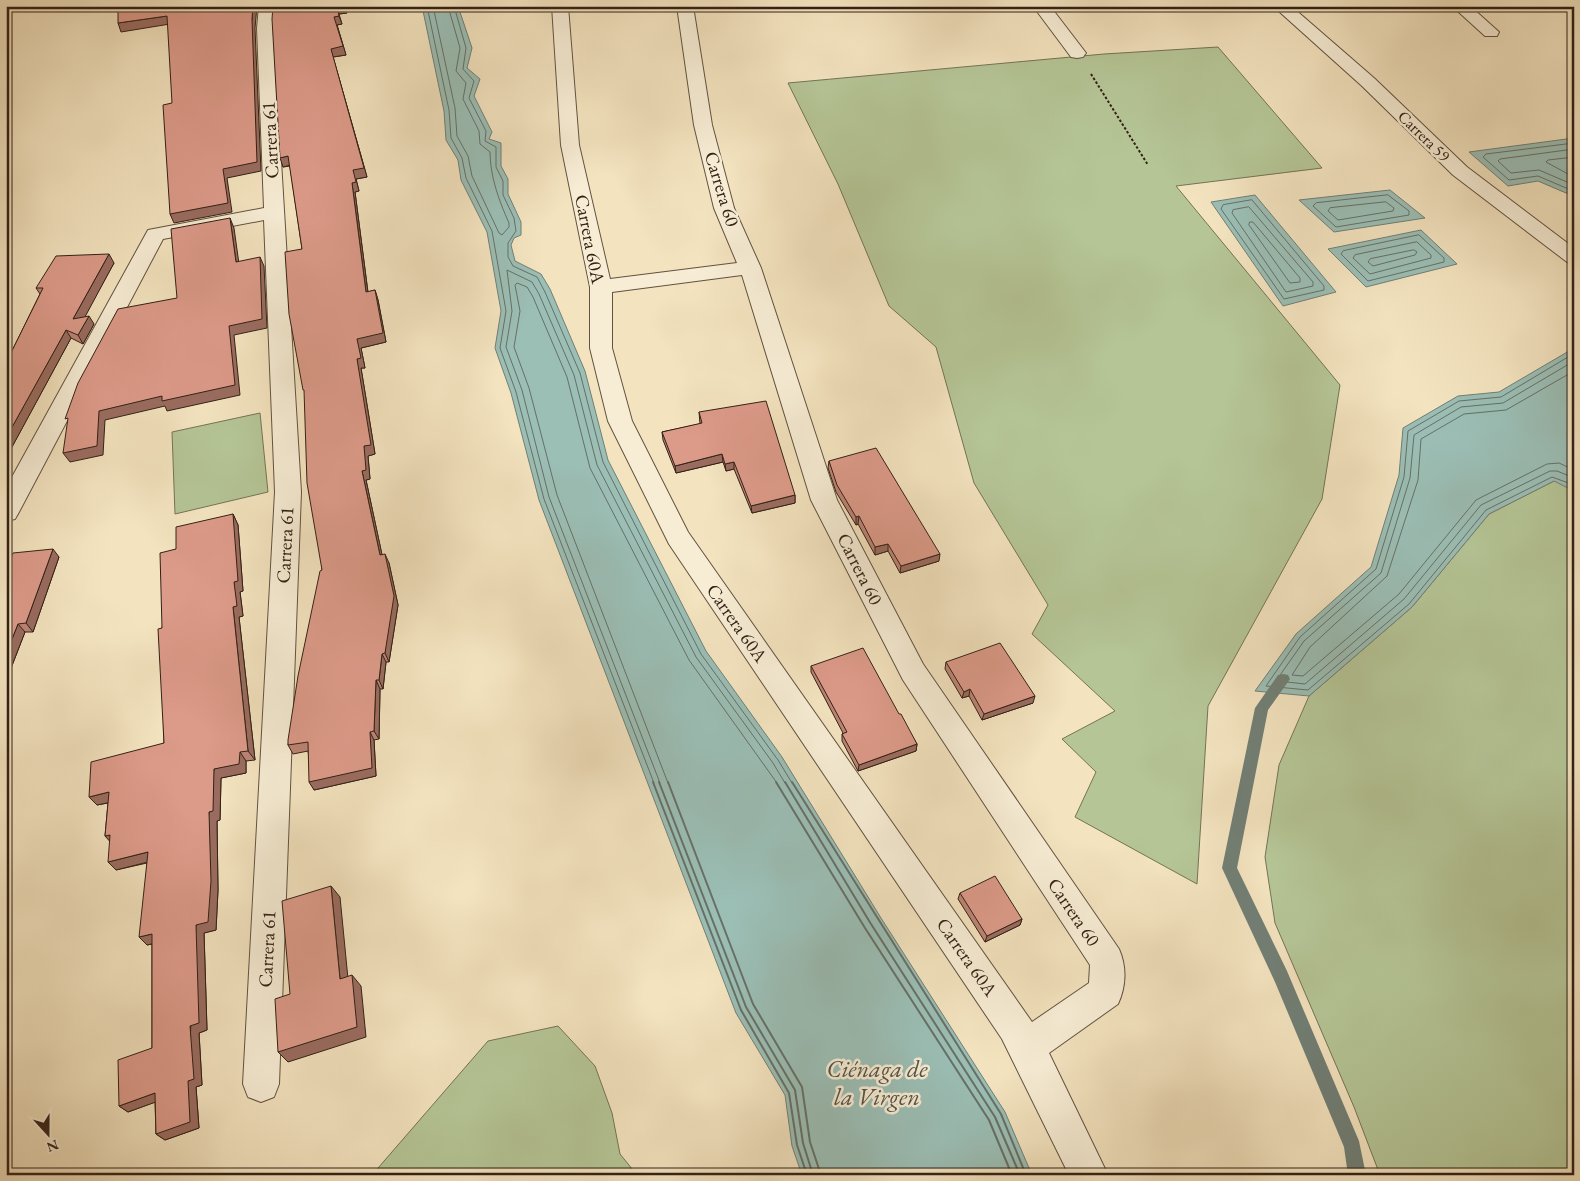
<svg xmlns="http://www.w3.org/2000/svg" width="1580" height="1181" viewBox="0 0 1580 1181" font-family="'EB Garamond',serif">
<rect width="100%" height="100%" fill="#f3e3bf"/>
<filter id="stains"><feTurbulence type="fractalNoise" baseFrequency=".004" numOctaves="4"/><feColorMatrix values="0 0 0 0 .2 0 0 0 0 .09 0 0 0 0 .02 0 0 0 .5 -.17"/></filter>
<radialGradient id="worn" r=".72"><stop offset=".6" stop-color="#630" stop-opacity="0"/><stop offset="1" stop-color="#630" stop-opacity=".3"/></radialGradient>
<path fill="#b5c596" stroke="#747356" d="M1218 47 1322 168 1176 186 1340 385 1322 499 1208 706 1197 884 1075 817 1096 772 1062 739 1115 711 1032 634 1048 605 974 483 936 347 889 306 838 184 788 83 1104 54Z
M260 413 268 492 175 514 172 432Z
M1574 453V1175H1380L1354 1107 1275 923 1265 857 1279 765 1309 696 1412 607 1489 514 1554 481Z
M558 1026 595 1066 612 1113 620 1154 637 1175H372L488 1041Z"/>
<path fill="#9bbeb5" stroke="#717f75" d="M422 6H458L472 48 467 68 480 79 474 96 492 132 489 139 501 143V166L508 179V194L521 222V235L514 238 511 245 515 261 541 274 550 289 585 371 608 460 706 651 782 757 881 918 1005 1112 1032 1175H802L792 1146 785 1095 736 1013 539 500 511 393 495 348 501 311 487 232 461 180 458 160 446 140 444 111Z
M1574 138V192L1566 193 1538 181 1508 186 1469 152Z
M1390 190 1425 218 1334 232 1299 200Z
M1255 195 1336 292 1283 306 1211 202Z
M1421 230 1457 264 1366 287 1328 249Z
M1569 351 1574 353V491L1554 481 1489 514 1412 607 1309 696 1255 691 1296 634 1371 567 1399 475 1403 428 1458 396 1499 392Z"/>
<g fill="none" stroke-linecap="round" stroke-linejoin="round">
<path stroke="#667066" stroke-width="1" d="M427 6 449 110 451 138 462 158 466 178 492 231 506 311 500 348 516 392 544 499 654 783
M433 6 455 108 457 136 468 156 472 176 499 233 502 235 509 227V223C499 201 490 176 490 152L480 144 479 131 463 99 466 83 456 71 460 48 448 6
M454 6 466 48 463 69 474 81 469 98 486 131 485 141 496 147V167L503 181V195L514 218 516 231 508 243V257L513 266 537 277 545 292 580 373 603 462 701 654 778 760 792 783
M1574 143 1486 154 1483 157 1509 180 1538 176 1566 188H1574
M1574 149 1500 159 1498 161 1511 173 1539 170 1567 182 1574 181
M1574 157 1548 160 1546 162 1568 174H1574
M1388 195 1409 211V215L1336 227 1313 206 1316 203Z
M1252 200 1324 286V290L1284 299 1221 209 1223 205Z
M1386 202 1394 208 1393 211 1338 220 1328 211 1330 208Z
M1249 207 1313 282V286L1286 292 1232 213 1233 210Z
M1250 222H1253L1300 278V282L1290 283 1249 225Z
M1419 235 1444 258V262L1368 281 1341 254 1343 251Z
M1417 242 1431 255V258L1370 274 1353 258 1355 255Z
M1414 250 1417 252 1415 255 1373 266 1368 262 1370 259Z
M1574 357H1568L1501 397 1459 401 1408 431 1404 477 1376 569 1300 637 1266 686 1308 690 1409 604 1486 510 1552 477 1574 485
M1574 363 1569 364 1503 403 1461 407 1414 435 1410 478 1381 573 1304 641 1278 678V681L1305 684 1404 599 1481 505 1550 471H1557L1574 478
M1574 371 1506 410 1464 414 1421 439 1418 480 1387 576 1310 647 1292 675 1303 676 1399 594 1476 500 1547 464 1559 463 1574 470
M660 783 549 497 522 390 506 347 512 311 507 270 532 282 539 294 574 375 597 465 696 657 773 763 785 783
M668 783 557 495 529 388 514 347 520 311 515 285 517 283 527 287 533 297 567 377 590 468 689 660 777 783"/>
<path stroke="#667066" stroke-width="2" d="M653 782 741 1010 789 1093 797 1145 807 1175
M659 782 746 1007 795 1090 803 1143 813 1175
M668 782 753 1004 802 1087 810 1142 821 1175
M776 782 865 928 989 1120 1012 1175
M785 782 871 924 995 1117 1020 1175
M792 782 1001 1114 1026 1175"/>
<path fill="#717f75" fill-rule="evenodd" d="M1283 674 1288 675 1290 679 1268 710 1237 868 1287 971 1359 1141 1366 1175H1348L1344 1147 1275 982 1222 868 1255 708 1278 675Z"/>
<defs>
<path id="street" d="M259 6H275L273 28 301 492 279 1084 274 1097 261 1102 248 1097 243 1084 275 492 264 220 163 239 19 512 15 519 6 521V488L148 230 264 208 257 28Z
M552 6H568L579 145 610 279 737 263 714 208 694 125 677 6H693L712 125 734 208 761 268 837 500 923 664 1119 949C1127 967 1126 987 1118 1004L1049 1053 1108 1175H1069L1002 1039 669 544 608 421 590 348V287L561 145ZM742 275 811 500 903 680 1090 965 1089 983 1032 1022 688 532 632 421 612 348V292Z
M1033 6H1050L1086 53 1083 57 1077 58 1071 57Z
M1273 6H1291L1374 78 1467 167 1574 248V264L1567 262 1453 175 1362 86Z
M1452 6H1470L1499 32 1497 36H1485Z"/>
</defs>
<use href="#street" stroke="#625240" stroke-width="2"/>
<path stroke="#322116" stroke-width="2" stroke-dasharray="2.5 2" stroke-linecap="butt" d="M1091 74 1148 165"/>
<use href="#street" fill="#f7edd5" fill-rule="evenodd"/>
</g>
<path fill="#bd8476" stroke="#322116" d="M273 6H345L347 13 339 14 342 24 337 25 346 55 333 57 367 177 356 179 359 191 355 192 368 292 375 290 378 300 386 342 361 348 365 368H361L375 454 368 456 370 479 366 480 382 555 389 563 398 605 389 662H386L383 689H380L379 739 374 740 376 776 314 790 308 751 293 754 288 745 322 570 302 249 290 166 283 167Z
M114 263 84 317 94 324 83 344 71 338 6 458V363L40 294 36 288Z
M699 412 795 495V503L752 513 734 469 726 471 723 462 676 473 663 440 662 432 700 424Z
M829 461 939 561 900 573 888 551 875 555 858 524 856 525 836 492 828 468Z
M233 514 238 525 243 591 240 592 243 616 239 617 255 760 246 761V773L221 778 220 820 217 821 218 890 216 930 204 933 207 1030 199 1033 202 1085 196 1087 199 1128 165 1140 156 1134 155 1102 128 1112 119 1106 152 1048V944L147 945V863L116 870 110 841 105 836 108 803 97 805 89 797 164 743 162 628 176 549Z
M59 557 33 632H25L6 681V571Z
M946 662 1033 703 982 720 969 696 962 698 945 669Z
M811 666 899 714 917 744 916 751 858 771 842 741V734L843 733 811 672Z
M960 893 1022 919 1020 925 985 942 958 899Z"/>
<path fill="#9a6c60" stroke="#322116" d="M253 6H257L255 28 261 171 227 178 232 212 174 223 170 214 223 169 252 19Z
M337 6H345L347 13 339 14Z
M167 16 170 24 121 32 118 23Z
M339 16 342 24 337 25 346 55 333 57 367 177 356 179 359 191 355 192 369 301 366 292 352 183 353 170 331 49 334 17Z
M288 156 291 165 283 167 280 158Z
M230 218 234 228 240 271 236 262Z
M109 254 114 263 79 328 73 319Z
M260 257 264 266 267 328 234 335 240 395 167 411 165 406 105 420 103 455 70 462 63 453 99 411 229 326Z
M375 290 378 300 386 342 361 348 365 368H361L375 454 368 456 370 479 366 480 384 564 380 555 362 471 364 446 357 359V339Z
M89 316 94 324 83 344 78 335Z
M66 330 71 338 6 458V438Z
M722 454 723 462 676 473 675 466Z
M734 462V469L726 471 725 464Z
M795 495V503L752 513 751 506Z
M233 514 238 525 243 591 240 592 243 616 239 617 255 760 248 751 233 607 234 582Z
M859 516 858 524 856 525V517Z
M888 544V551L875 555V547Z
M53 549 59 557 33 632 26 623Z
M385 554 389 563 398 605 389 662 385 653Z
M940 554 939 561 900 573 901 566Z
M18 624 25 632 6 681V654Z
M382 654 386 662 383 689 379 680Z
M376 680 380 689 379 739 374 731Z
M970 689 969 696 962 698 964 692Z
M1035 696 1033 703 982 720 984 714Z
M370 732 374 740 376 776 314 790 309 782Z
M917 744 916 751 858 771 859 765Z
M240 752 246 761V773L221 778 220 820 217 821 218 890 216 930 204 933 207 1030 199 1033 202 1085 196 1087 199 1128 165 1140 156 1134 188 1081 196 925 214 769Z
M109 792 117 801 97 805 89 797Z
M110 835 113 845 105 836Z
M148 852 156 860 116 870 108 862Z
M331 886 340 897 349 989 340 979Z
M1022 919 1020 925 985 942 987 936Z
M152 934 160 942 147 945 139 937Z
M352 975 361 986 366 1037 288 1062 278 1052Z
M155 1093 164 1099 128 1112 119 1106Z"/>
<path fill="#dc9a89" stroke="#322116" d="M118 6H253L252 19 257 162 223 169 228 203 170 214 163 105 172 103 167 16 118 23Z
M273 6H337L339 16 334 17 343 46 331 49 364 168 353 170 356 182 352 183 366 292 375 290 383 333 357 339 361 358 357 359 371 445 364 446 366 470 362 471 380 555 385 554 394 596 385 653 382 654 379 680H376L374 731 370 732 372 768 309 782 308 742 288 745V740L298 676 320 571 322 570 307 483 304 390H303L289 314 285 252 302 249 288 156 280 158 272 19Z
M230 218 236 262 260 257 262 319 229 326 235 385 162 401V396L99 411 97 446 63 453 68 418 65 419 78 383 118 309 177 298 171 229Z
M109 254 73 319 89 316 78 335 66 330 6 438V363L43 288H36L56 256Z
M766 401 795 495 751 506 734 462 725 464 722 454 675 466 662 432 702 423 699 412Z
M876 448 940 554 901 566 888 544 875 547 859 516 856 517 837 485 829 461Z
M233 514 238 581 234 582 237 606 233 607 248 751 240 752 239 764 214 769 213 811 209 812 211 881 208 922 196 925 199 1023 190 1026 194 1079 188 1081 190 1122 156 1134 155 1093 119 1106 118 1060 152 1048V934L139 937 148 852 108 862 110 835 105 836 109 792 89 797 91 762 164 743 158 629 162 628 160 553 176 549V527Z
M53 549 26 623 18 624 6 654V571L13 553Z
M1000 643 1035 696 984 714 970 689 964 692 946 662Z
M863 648 899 714H901L917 744 859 765 842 734 847 732 811 666Z
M995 876 1022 919 987 936 960 893Z
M331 886 340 979 352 975 357 1027 278 1052 275 999 290 994 282 901Z"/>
<g text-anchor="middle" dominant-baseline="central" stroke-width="5" stroke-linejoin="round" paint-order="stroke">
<g font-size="16" fill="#322116" stroke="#f7edd5">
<text transform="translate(1424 136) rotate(44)">Carrera 59</text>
</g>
<g font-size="19" fill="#322116" stroke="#f7edd5">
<text transform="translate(270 140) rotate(-93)">Carrera 61</text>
<text transform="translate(722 189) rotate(73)">Carrera 60</text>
<text transform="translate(590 239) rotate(79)">Carrera 60A</text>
<text transform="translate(285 545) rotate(-87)">Carrera 61</text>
<text transform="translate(860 569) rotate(63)">Carrera 60</text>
<text transform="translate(737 623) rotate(55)">Carrera 60A</text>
<text transform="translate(1074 912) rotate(56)">Carrera 60</text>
<text transform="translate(267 949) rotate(-87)">Carrera 61</text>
<text transform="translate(967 957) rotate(55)">Carrera 60A</text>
</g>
<g font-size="24" font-style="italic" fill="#525046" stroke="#f7edd5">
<text x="877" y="1068">Ciénaga de<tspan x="877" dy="28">la Virgen</tspan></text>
</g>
</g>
<rect width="1580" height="1181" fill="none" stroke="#f3e3bf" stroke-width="25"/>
<rect x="8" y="8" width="1565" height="1166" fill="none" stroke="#322116" stroke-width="2.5"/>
<rect x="12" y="12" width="1555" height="1156" fill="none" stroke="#322116"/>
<g transform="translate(48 1134) rotate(159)" stroke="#f7edd5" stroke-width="4" paint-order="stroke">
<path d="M0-4L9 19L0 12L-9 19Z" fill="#322116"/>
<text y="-8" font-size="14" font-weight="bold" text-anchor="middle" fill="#322116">N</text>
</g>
<rect width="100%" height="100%" filter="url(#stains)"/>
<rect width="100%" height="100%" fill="url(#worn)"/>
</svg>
